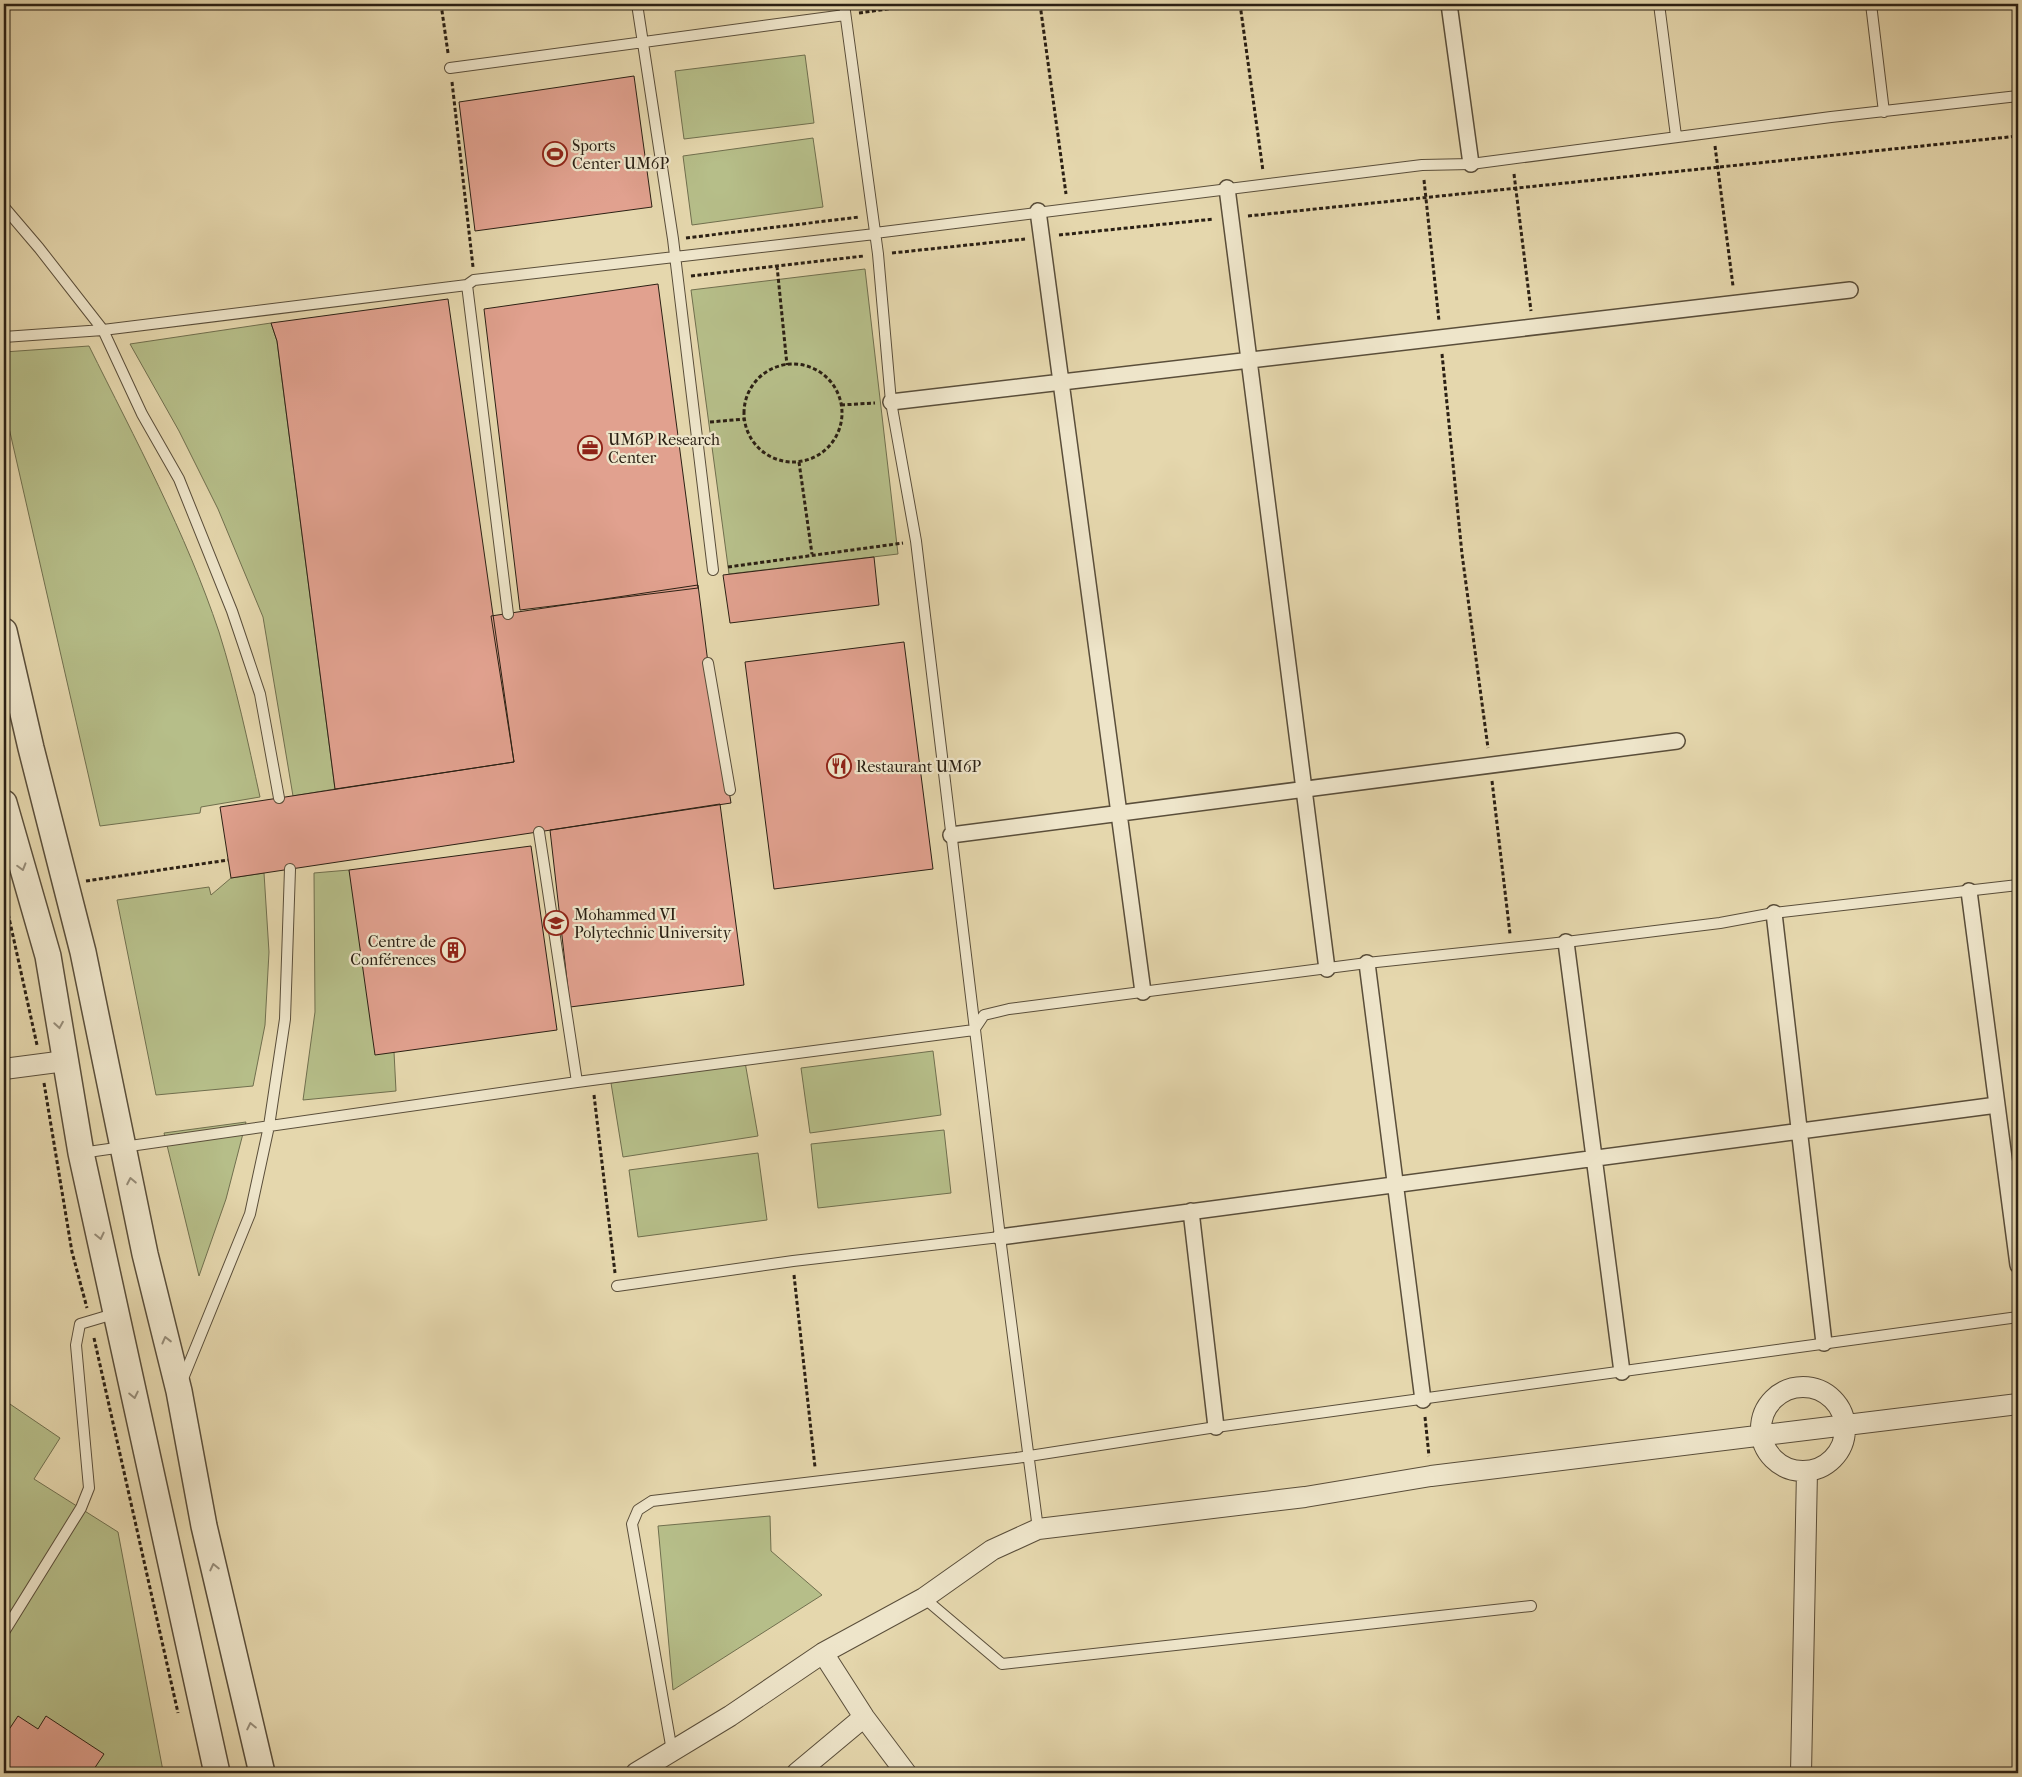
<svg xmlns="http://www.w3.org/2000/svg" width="2022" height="1777" viewBox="0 0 2022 1777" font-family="'IM FELL French Canon',serif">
<rect width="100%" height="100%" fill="#e5d7ad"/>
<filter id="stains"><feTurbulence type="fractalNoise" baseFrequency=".004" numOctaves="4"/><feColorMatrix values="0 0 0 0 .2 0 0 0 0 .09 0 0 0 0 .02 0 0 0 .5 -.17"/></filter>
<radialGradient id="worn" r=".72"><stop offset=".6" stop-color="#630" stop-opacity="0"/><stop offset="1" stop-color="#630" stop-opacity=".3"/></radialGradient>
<path fill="#b6be89" stroke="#706f4e" d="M805 55 814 123 684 139 675 71Z
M813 138 823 207 692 225 683 156Z
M865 269 898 554 729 574 691 290Z
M271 323 277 341 335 789 293 796 263 617 218 509 179 431 130 344Z
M89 346C135 439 186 533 219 632 236 686 248 742 260 797L201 807 200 813 100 826 4 406V352Z
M349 870 394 1052 396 1091 303 1100 315 1012 314 873Z
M264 873 269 952 265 1025 253 1086 156 1095 117 900 209 887 211 895 231 878Z
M933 1051 941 1115 810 1133 801 1068Z
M745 1062 758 1136 623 1157 611 1083Z
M246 1122 226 1199 199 1276 164 1133Z
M944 1130 951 1193 818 1208 811 1144Z
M758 1153 767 1220 638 1237 629 1170Z
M4 1400 60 1438 34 1479 118 1532 163 1771 138 1773H4Z
M770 1516 771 1551 822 1595 673 1690 658 1526Z"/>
<path fill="#e1a18f" stroke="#2b2014" d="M634 76 652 207 475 231 459 102Z
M658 284 698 588 520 610 484 309Z
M448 299 514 762 335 789 277 341 271 323Z
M874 557 879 605 730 623 723 575Z
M698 585 708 663 731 803 231 878 220 807 514 762 491 616Z
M904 642 933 869 774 889 745 662Z
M720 804 744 985 570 1007 550 830Z
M531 846 557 1030 375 1055 349 870Z
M18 1716 38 1729 46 1716 104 1754 94 1769 101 1773H4V1737Z"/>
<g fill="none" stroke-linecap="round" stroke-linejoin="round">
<defs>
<path id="service" d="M637 4 673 239 713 570
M844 4 878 254 891 402 916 541 1000 1237 1038 1529
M1659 4 1676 136
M1871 4 1884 112
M450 68 845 15
M4 207 39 248 103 330 142 414 179 479 232 611 260 694 279 798
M875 233 1422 165 1471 164 1831 117 2018 96
M467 285 508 614
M4 337 103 330 467 285 474 280 875 234
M708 663 730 790
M539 832 577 1082
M81 1153 577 1082 974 1030 984 1015 1009 1009 1367 963 1566 942 1720 923 1774 913 2018 885
M617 1286 793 1261 1000 1237
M182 1381 250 1214 269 1126 285 1019 290 869
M924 1598 1002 1664 1531 1606
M4 1632 81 1508 89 1488 76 1345 80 1324 117 1313
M672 1751 632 1524 638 1510 652 1501 1016 1458 1216 1427 2018 1317"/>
<path id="pedestrian" d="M1449 4 1471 164
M1227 188 1327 969
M1038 211 1143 992
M891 402 1850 290
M951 835 1677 741
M1969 891 2018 1265
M1774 913 1824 1343
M1566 942 1622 1372
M1367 963 1423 1400
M1191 1211 1216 1427
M1000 1237 1997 1105"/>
<path id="minor" d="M4 1069 65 1061
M1761 1429a42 42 0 1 1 84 0a42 42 0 1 1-84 0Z
M823 1653 864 1717 906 1773
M636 1773 730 1716 823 1653 924 1598 992 1550 1038 1529 1305 1497 1431 1476 2018 1404
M797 1773 864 1717
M1801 1773 1807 1471"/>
<path id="tertiary" d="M4 631 31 748 83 952 145 1254 179 1391 204 1526 262 1773
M4 803 48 956 81 1153 217 1773"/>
</defs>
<use href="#service" stroke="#5a4e3a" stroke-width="12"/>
<use href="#pedestrian" stroke="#5a4e3a" stroke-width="18"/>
<use href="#minor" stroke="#5a4e3a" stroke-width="22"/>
<use href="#tertiary" stroke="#5a4e3a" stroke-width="28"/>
<path stroke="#2b2014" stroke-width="3" stroke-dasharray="4 2.5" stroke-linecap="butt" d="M441 4 448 53
M1040 4 1066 194
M1240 4 1263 171
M859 13 923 4
M452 82 473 267
M1715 146 1733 286
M1514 174 1531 311
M1424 180 1439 321
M1248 216 2018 136
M1059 235 1214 219
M686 238 859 217
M892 253 1025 239
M777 266 787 365
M691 276 864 256
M1442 354 1462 554 1488 748
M744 413a49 49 0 1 1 98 0a49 49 0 1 1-98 0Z
M841 405 875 403
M710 422 745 419
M799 462 812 554
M728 567 903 543
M1492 781 1510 934
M86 881 228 860
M4 895 37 1045
M44 1083 72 1252 87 1308
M594 1095 615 1273
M794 1275 815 1467
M94 1338 178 1713
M1425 1417 1429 1456"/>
<use href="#service" stroke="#eee5ca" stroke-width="10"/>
<use href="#pedestrian" stroke="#eee5ca" stroke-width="15"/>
<use href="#minor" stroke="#eee5ca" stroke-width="20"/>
<use href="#tertiary" stroke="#eee5ca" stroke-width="25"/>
</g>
<defs><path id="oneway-chevron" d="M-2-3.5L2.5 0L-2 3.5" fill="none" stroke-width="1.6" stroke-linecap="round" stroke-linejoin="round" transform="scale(1.25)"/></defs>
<g stroke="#968c78">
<use href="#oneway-chevron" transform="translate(22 867) rotate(74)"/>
<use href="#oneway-chevron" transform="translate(59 1025) rotate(81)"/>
<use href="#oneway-chevron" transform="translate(131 1181) rotate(-101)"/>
<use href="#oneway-chevron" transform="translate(100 1236) rotate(77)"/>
<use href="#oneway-chevron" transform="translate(166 1340) rotate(-104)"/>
<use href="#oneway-chevron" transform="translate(134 1395) rotate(78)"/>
<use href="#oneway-chevron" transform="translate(214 1567) rotate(-103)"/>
<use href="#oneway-chevron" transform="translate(251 1726) rotate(-102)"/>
</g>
<defs>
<symbol id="stadium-ring" viewBox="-11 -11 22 22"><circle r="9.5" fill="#eee5ca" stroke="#8f2418" stroke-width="1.5"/><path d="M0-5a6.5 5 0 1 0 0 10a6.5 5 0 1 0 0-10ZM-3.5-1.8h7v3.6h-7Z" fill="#8f2418"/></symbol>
<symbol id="office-ring" viewBox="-11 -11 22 22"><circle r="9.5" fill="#eee5ca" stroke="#8f2418" stroke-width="1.5"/><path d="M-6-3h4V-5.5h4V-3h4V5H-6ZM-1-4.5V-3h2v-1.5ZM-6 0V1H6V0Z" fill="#8f2418"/></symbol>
<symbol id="restaurant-ring" viewBox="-11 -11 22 22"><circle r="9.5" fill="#eee5ca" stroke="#8f2418" stroke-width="1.5"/><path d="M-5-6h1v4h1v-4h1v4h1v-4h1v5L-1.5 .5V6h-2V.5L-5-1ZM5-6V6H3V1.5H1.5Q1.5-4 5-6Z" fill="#8f2418"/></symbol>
<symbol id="university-ring" viewBox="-11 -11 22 22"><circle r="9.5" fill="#eee5ca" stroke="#8f2418" stroke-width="1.5"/><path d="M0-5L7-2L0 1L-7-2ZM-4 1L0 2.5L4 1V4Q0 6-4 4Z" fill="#8f2418"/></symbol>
<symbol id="building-ring" viewBox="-11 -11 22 22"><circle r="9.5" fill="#eee5ca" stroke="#8f2418" stroke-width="1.5"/><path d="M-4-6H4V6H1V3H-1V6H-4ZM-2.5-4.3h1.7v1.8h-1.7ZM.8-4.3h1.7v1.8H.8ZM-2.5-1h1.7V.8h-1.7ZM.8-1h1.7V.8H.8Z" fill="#8f2418"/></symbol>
</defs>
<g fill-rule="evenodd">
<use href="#stadium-ring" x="541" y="140" width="28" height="28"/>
<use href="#office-ring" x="576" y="434" width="28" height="28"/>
<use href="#restaurant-ring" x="825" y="752" width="28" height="28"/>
<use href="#university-ring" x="542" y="909" width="28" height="28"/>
<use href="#building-ring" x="439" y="936" width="28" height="28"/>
</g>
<g text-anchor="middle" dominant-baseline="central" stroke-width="4.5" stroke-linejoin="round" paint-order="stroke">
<g font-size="16" fill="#2b2014" stroke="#eee5ca" text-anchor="start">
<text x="572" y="145">Sports<tspan x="572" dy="18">Center UM6P</tspan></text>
<text x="608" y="439">UM6P Research<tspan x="608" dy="18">Center</tspan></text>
<text x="856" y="766">Restaurant UM6P</text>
<text x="574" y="914">Mohammed VI<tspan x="574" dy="18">Polytechnic University</tspan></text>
<text x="436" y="941" text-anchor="end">Centre de<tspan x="436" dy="18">Conférences</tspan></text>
</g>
</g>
<rect width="2022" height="1777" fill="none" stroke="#e5d7ad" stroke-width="20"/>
<rect x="5" y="5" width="2012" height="1767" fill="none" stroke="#2b2014" stroke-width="2.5"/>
<rect x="10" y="10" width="2002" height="1757" fill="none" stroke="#2b2014"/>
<rect width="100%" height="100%" filter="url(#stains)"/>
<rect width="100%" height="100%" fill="url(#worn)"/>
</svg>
